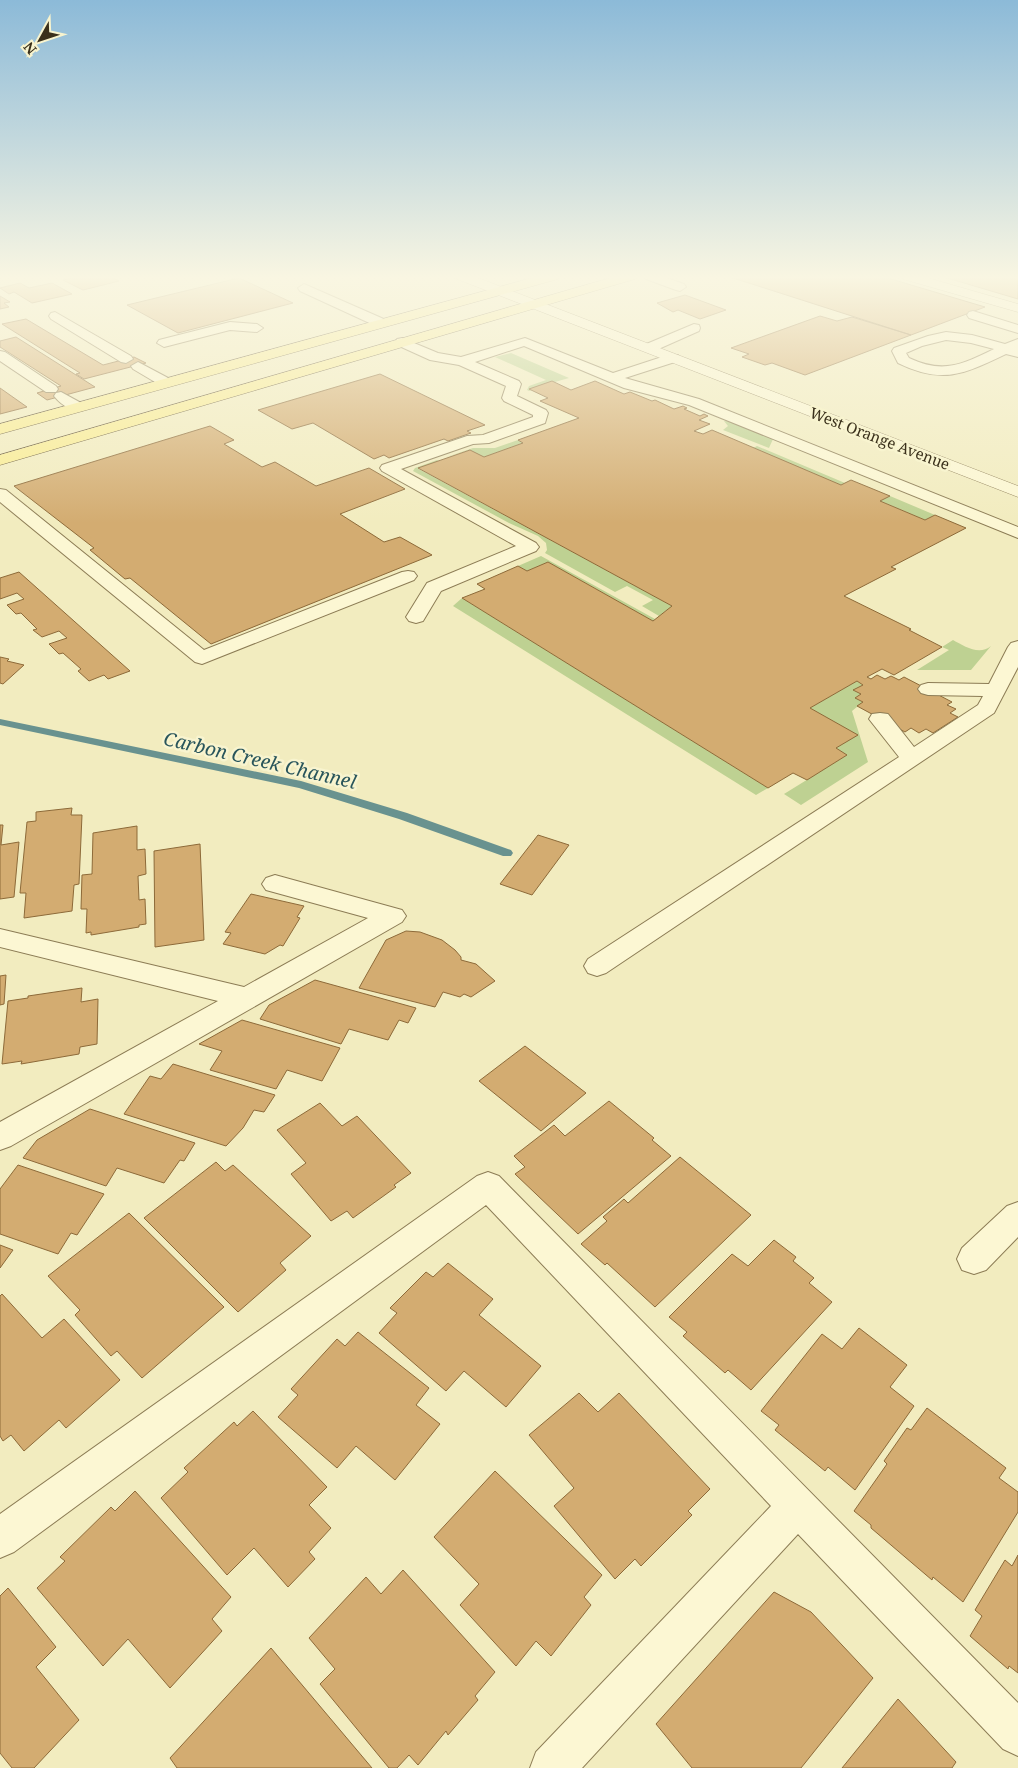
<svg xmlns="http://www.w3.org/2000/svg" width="1018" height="1768" viewBox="0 0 1018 1768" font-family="'Noto Serif',serif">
<rect width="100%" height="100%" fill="#f2ecbf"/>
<path fill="#bed192" d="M511 353 569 378 530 389 532 390 529 391 527 390 529 386 546 380 495 357Z
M724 421 736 422 773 439 769 448 723 430 728 426Z
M518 440 523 443 484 457 470 450 444 458 473 448H495Z
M757 446 845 483 841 485 753 448Z
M437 460 439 461 419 469 672 606 659 616 642 606 653 600 627 586 615 592 545 553 547 550 546 543 538 536 509 523 413 471 415 468Z
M890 496 935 515 925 520 880 501Z
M541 556 655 619 653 621 548 562 527 571 518 566Z
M462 598 768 788 756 795 453 606Z
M953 640C964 646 979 656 991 646L971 670H917L949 650 942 647Z
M857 681 863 685 854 690 861 694 855 698 863 702 852 711 868 762 801 805 784 794 847 755 836 748 857 735 810 708Z"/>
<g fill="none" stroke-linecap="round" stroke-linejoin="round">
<path fill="#69928f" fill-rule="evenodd" d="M0 719 301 781 407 813 511 850 513 853 511 856H503L399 819 299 788 0 725Z"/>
</g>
<path fill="#d3ac71" stroke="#8d6a39" d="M81 276H108L119 281 83 290 63 280Z
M727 276H881L985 307 911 335Z
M948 276H1018V299L944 277Z
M239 278 293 303 178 333 127 305Z
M20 283 29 288 52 283 72 294 32 303 14 292 9 294 0 288Z
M685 295 726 310 700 319 678 310 673 312 657 303Z
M0 296 10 302 4 303 9 307 0 309Z
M820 316 837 321 852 317 911 335 805 375 772 363 765 365 742 357 749 354 731 348Z
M26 319 103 365 134 357 146 363 84 379 76 374 80 373 2 324Z
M16 337 95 387 47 400 37 393 61 386 0 347V341Z
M380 374 485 425 467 431 471 433 448 441 444 439 389 458 384 455 374 459 313 423 292 429 258 410Z
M552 381 571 390 595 381 624 394 630 392 652 401 655 400 674 409 683 406 687 408 684 409 700 416 704 414 708 416 699 420 710 424 694 431 703 434 712 430 841 485 851 480 890 496 880 501 925 520 935 515 966 528 891 567 896 569 844 596 911 629 909 630 942 647 894 675 882 669 867 677 871 679 877 675 885 679 891 676 899 680 904 677 952 702 947 705 956 709 950 713 958 717 933 733 926 729 919 733 911 728 905 732 857 706 863 702 855 698 861 694 853 690 863 685 857 681 810 708 858 735 836 748 847 755 807 780 793 773 768 788 462 598 485 589 477 584 518 566 527 571 548 562 653 621 672 606 418 468 470 450 484 457 523 443 518 440 579 418 540 401 548 398 529 389Z
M0 388 27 407 0 414Z
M210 426 234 440 224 444 262 467 275 462 316 486 369 468 405 489 340 514 384 542 400 537 432 555 211 644 130 578 125 579 90 550 94 548 14 486Z
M19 572 130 671 108 679 104 675 89 681 78 671 81 669 63 653 59 654 49 644 67 638 59 631 42 637 33 630 37 629 21 613 16 614 7 605 24 599 17 593 0 599V578Z
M0 657 9 659 7 661 24 665 3 684 0 683Z
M72 808 71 815H82L79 884 74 885 72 911 24 918 26 893H20L27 822 36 821V812Z
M0 825H3L1 845 19 842 14 897 0 899Z
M137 826V850L145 849 146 874 138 876 139 900 145 899 146 924 139 925V927L91 935V932L86 933 87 909H81L82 875 92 874 93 833Z
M538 835 569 845 532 895 500 884Z
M200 844 204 940 155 947 154 851Z
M251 894 304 906 297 917 300 918 283 946 280 945 265 954 223 944 231 933 225 932Z
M406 931 420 932 442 940 455 950 461 957V960L476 964 495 981 471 997 464 994 460 997 443 992 435 1007 359 988 386 940Z
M6 975 4 1004 0 1005V976Z
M315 980 416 1008 408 1023 399 1020 388 1040 349 1029 341 1044 260 1019 269 1005Z
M82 988 81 1002 98 999 97 1044 80 1047 79 1054 21 1064 22 1061 2 1064 8 1001 28 998V996Z
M242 1020 340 1048 322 1081 287 1070 276 1089 210 1070 222 1051 199 1044Z
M525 1046 586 1093 541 1131 479 1081Z
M173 1064 275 1095 264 1112 254 1110 243 1128 226 1146 124 1114 150 1076 161 1079Z
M609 1101 654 1138 652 1140 671 1156 578 1234 515 1174 525 1167 514 1156 554 1125 565 1136Z
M320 1103 342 1126 357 1116 411 1173 394 1185 396 1187 353 1218 347 1211 331 1221 291 1174 306 1163 277 1130Z
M90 1109 195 1143 184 1161 180 1160 164 1183 117 1168 106 1186 23 1158 37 1140Z
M680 1157 751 1215 655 1307 607 1263 605 1265 581 1244 607 1221 603 1217 624 1199 628 1203Z
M216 1162 225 1171 233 1165 311 1236 280 1263 286 1270 238 1312 144 1218Z
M18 1165 104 1194 77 1235 71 1233 58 1254 0 1234V1189Z
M129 1213 224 1307 142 1378 117 1351 111 1356 75 1315 80 1310 48 1276Z
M774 1240 796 1257 793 1261 814 1278 809 1283 832 1302 751 1390 728 1370 725 1373 683 1336 687 1332 669 1317 732 1254 748 1266Z
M0 1245 13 1250 0 1268Z
M448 1263 493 1299 479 1315 541 1366 506 1407 464 1371 446 1391 379 1333 397 1313 390 1308 426 1272 433 1277Z
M2 1294 42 1338 64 1319 120 1380 66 1428 59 1420 24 1451 11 1435 3 1441 0 1436V1296Z
M859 1328 907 1365 890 1387 914 1406 855 1490 828 1467 825 1471 775 1430 779 1425 761 1411 822 1334 842 1349Z
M358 1332 429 1388 416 1405 440 1424 395 1480 356 1446 337 1468 278 1417 298 1395 291 1389 337 1339 345 1346Z
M579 1393 598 1412 619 1393 710 1489 688 1511 692 1515 641 1566 635 1559 615 1579 554 1506 574 1488 529 1435Z
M927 1408 1006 1468 999 1478 1018 1492V1512L963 1602 933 1577 932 1580 871 1528V1525L854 1511 887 1464 884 1461 907 1428 911 1430Z
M253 1411 327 1487 309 1505 331 1528 309 1552 315 1559 288 1587 254 1548 227 1575 161 1498 188 1472 184 1468 234 1422 237 1426Z
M495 1471 602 1575 584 1597 591 1605 551 1656 536 1641 516 1666 460 1605 479 1584 434 1537Z
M135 1491 231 1597 212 1619 222 1631 170 1688 128 1639 103 1666 37 1588 65 1561 60 1557 111 1507 115 1511Z
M1018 1555V1673L1009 1666 1008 1669 970 1636 982 1616 975 1610 1005 1560 1012 1566Z
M403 1570 495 1672 475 1696 478 1700 448 1735 446 1731 418 1765 409 1755 397 1768H389L320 1684 335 1669 309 1638 366 1577 381 1594Z
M8 1588 56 1647 36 1667 79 1720 34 1768H12L0 1753V1596Z
M774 1592 811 1612 873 1678 801 1768H692L656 1724Z
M271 1648 372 1768H177L170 1758Z
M898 1699 956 1762 952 1768H842Z"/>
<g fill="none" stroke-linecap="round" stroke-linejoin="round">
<defs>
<path id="service" d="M644 276H661L684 284 686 287 680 291 676 290 646 279Z
M304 284 386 320 387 323 386 326H376L300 291 298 288Z
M973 311 1018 325V333L969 318 967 315 969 312Z
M55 312 131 356 133 359 126 363 121 362 51 319 49 316 51 313Z
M230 322 257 324 263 328 257 332 230 330 164 347 157 343 159 340Z
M694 324 699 325 700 328 699 331 654 351 649 352 642 348 644 345Z
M946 332 972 335 1005 344 1018 339V357L1006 354C964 374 943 385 898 363L892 351 894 348 928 336ZM946 340 971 343 994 349C961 365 943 374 909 358L906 353 922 346Z
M402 338 438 353 461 357 525 338 613 373 668 355H678L680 358 678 361 625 378 699 399 1018 527V538L689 405 624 388 524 346 475 362 519 381 521 384 517 396 546 410 548 413 545 423 489 443 473 444 401 469 536 543 539 547 536 551 441 591 423 621 416 623 409 621 406 617 427 583 516 546 382 471 380 468 382 465 467 436 483 435 533 417V415L504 401 502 398 506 386 459 365 430 360 397 345 395 342 397 339Z
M0 351 5 352 56 386 58 389 56 392H46L0 361Z
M138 362 170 379 172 382 170 385H160L133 369 131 366Z
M61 392 83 404 85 407 83 410C73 413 60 404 54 396L56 393Z
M0 489 6 490 204 650 402 572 408 571 414 572 417 576 414 580 202 664 195 662 0 502Z
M1018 641V667L994 713 606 973 597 976 588 973 584 966 588 959 899 757 869 719 872 714 880 713 888 714 914 747 978 705 983 696 928 695 921 693 918 689 921 685 928 683 989 684 1008 647 1011 643Z
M275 875 402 910 406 916 402 922 11 1146 0 1150V1122L218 1001 0 947V929L244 987 368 918 266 890 262 884 266 878Z
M488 1172 499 1176 1018 1703V1756L1003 1749 798 1534 582 1768H530L536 1752 771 1506 486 1205 14 1552 0 1558V1514L477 1176Z
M1018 1202V1237L986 1270 974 1274 962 1270 957 1259 962 1248 1007 1206Z"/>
<path id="minor" d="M902 276H921L1018 304V312L903 279Z"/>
<path id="tertiary" d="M456 276H473L1018 486V497L457 279Z"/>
<path id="primary" d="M539 276H559L558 279 0 434V424Z
M617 276H636L635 279 0 465V455Z"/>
</defs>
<use href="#service" stroke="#8c7c55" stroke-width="2"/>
<use href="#minor" stroke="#8c7c55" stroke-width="1"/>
<use href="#tertiary" stroke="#8c7c55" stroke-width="1"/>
<use href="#primary" stroke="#59492a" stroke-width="1"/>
<use href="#service" fill="#fcf7d3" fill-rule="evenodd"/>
<use href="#minor" fill="#fcf7d3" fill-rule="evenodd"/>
<use href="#tertiary" fill="#fcf7d3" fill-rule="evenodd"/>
<use href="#primary" fill="#f9ec93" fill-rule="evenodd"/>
</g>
<linearGradient id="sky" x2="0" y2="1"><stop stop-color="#8cbad8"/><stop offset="0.53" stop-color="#f9f6e2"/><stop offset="1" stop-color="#f9f6e2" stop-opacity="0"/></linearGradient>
<rect width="1018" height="523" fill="url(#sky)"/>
<g text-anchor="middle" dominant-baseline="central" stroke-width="5" stroke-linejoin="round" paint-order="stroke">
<g font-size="15" fill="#3a301b" stroke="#f8f4cf">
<text transform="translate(880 438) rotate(21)">West Orange Avenue</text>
</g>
<g font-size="19" font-style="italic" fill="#29555b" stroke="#f8f4cf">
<text transform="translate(260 760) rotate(13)">Carbon Creek Channel</text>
</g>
</g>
<g transform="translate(40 40) rotate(230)" stroke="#f8f4cf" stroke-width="4" paint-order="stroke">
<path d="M0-4L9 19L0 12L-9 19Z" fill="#3a301b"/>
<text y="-8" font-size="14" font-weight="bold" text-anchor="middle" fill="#3a301b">N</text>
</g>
</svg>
